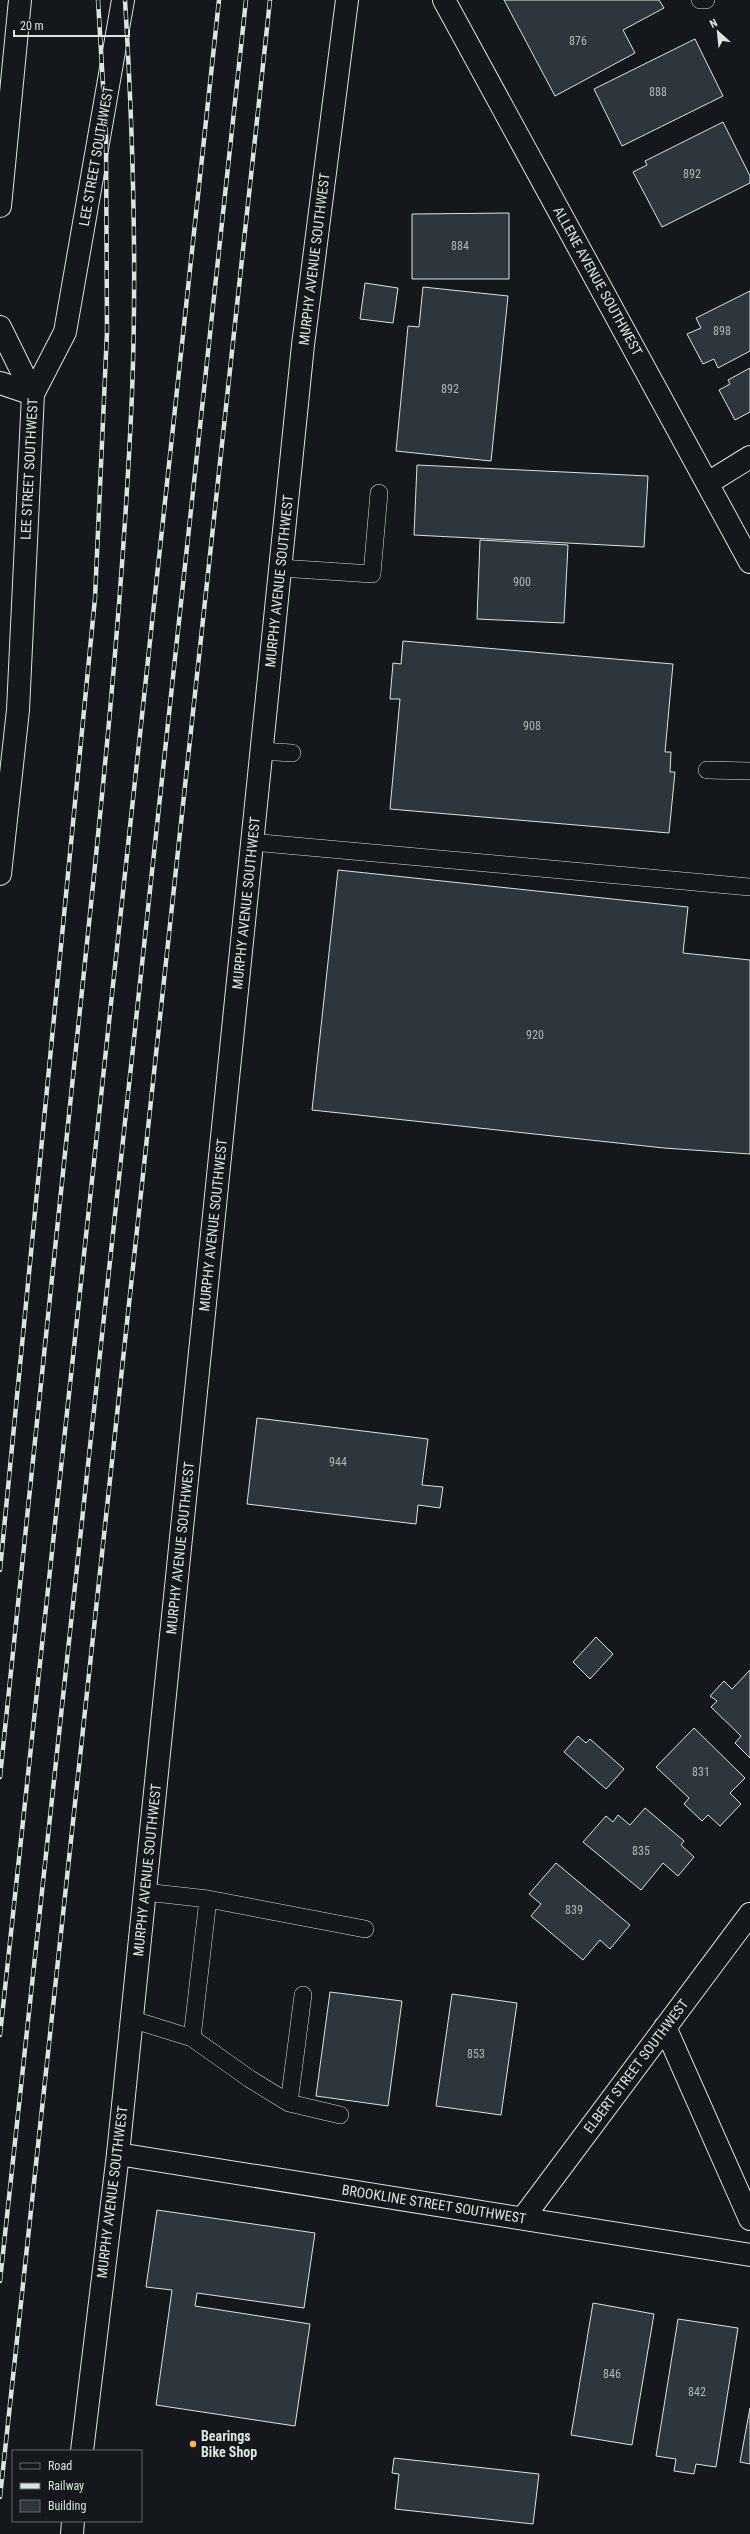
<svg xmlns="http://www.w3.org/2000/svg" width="750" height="2534" viewBox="0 0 750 2534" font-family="'Roboto Condensed',sans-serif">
<rect width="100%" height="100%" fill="#14181c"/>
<path fill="#2c363c" stroke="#d8e6dc" d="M504 0H659L664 8 623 30 635 53 555 96Z
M695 39 723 96 622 146 594 89Z
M723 122 750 176V183L662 227 633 172 647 165 645 161Z
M509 213V279H412V214Z
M365 283 398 288 393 323 360 319Z
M423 287 508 296 491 461 396 451 408 326 419 327Z
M750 291V351L718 368 714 359 703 364 687 334 701 328 696 318Z
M750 368V412L735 420 719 390 730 384 728 380Z
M417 465 648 476 644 547 414 535Z
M480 540 568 545 564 623 477 619Z
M403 641 673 664 665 752H671L670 772H675L669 833 390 809 400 699H390L393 663 401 664Z
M338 870 688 907 683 953 750 960V1154L664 1148 312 1110Z
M257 1418 428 1439 422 1485 443 1487 440 1508 418 1505 416 1524 247 1504Z
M596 1637 613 1654 590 1679 573 1662Z
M750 1670V1758L735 1743 741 1736 711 1707 717 1701 710 1696 724 1681 732 1689Z
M694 1728 745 1778 730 1793 741 1804 720 1826 708 1815 702 1821 684 1804 689 1798 656 1767Z
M578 1736 586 1743 590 1739 624 1769 606 1789 564 1752Z
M645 1808 684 1841 681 1845 694 1857 678 1876 663 1863 641 1890 583 1842 606 1816 613 1822 618 1815 630 1825Z
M556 1863 630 1925 610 1949 600 1940 583 1960 531 1916 541 1904 529 1894Z
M330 1992 402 2001 388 2106 316 2096Z
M452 1994 517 2003 501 2115 436 2106Z
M157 2210 315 2233 304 2308 197 2293 195 2306 310 2324 295 2426 156 2405 172 2290 146 2287Z
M593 2303 654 2314 632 2445 571 2435Z
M678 2319 738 2328 716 2467 696 2464 694 2474 674 2471 676 2459 656 2456Z
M750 2408V2464L740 2462Z
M394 2458 539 2474 533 2524 395 2509 399 2474 392 2473Z"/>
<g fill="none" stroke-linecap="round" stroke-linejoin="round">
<defs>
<path id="service" d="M700 0H706
M280 568 372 574 379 493
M261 751 292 753
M707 770 750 771
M252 842 750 887
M145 1892 208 1899
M131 2019 192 2038 250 2079 289 2103 340 2115
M192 2038 208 1899 365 1929
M289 2103 303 1995"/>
<path id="minor" d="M444 0 750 562
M0 383 33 394
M708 483 750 457
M665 2027 750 2219
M118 2154 750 2255
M523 2218 750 1914"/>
<path id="tertiary" d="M82 2451 118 2154 303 345 347 0
M72 2534 73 2521"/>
<path id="primary" d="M0 206 20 0
M0 327 33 394
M0 874 18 710 33 394 65 332 123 0"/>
</defs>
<use href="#service" stroke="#d8e6dc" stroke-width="18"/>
<use href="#minor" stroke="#d8e6dc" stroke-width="24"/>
<use href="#tertiary" stroke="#d8e6dc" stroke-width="24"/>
<use href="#primary" stroke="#d8e6dc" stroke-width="24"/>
<use href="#service" stroke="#14181c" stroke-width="17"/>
<use href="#minor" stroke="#14181c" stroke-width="22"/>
<use href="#tertiary" stroke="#14181c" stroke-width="22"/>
<use href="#primary" stroke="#14181c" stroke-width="22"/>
<defs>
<path id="rail" d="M0 1570 95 598 107 332 106 136 98 0
M0 1777C26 1524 53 1272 79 1019 101 811 123 603 132 394 137 263 133 131 125 0
M0 2035 219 0
M0 2281 246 0
M0 2497 270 0"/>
</defs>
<use href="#rail" stroke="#d8e6dc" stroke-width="4.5"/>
<use href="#rail" stroke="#14181c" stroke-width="3" stroke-dasharray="9" stroke-linecap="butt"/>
</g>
<circle fill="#ffb74d" stroke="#14181c" stroke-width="1.5" cx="193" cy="2444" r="4"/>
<g text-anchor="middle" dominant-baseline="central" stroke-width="3" stroke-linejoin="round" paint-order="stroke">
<g font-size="12" fill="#adbab4">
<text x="578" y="41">876</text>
<text x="658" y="92">888</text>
<text x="692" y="174">892</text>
<text x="460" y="246">884</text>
<text x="722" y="331">898</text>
<text x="450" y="389">892</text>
<text x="522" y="582">900</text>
<text x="532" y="726">908</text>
<text x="535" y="1035">920</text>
<text x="338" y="1462">944</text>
<text x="701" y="1772">831</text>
<text x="641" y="1851">835</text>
<text x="574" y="1910">839</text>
<text x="476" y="2054">853</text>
<text x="612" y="2374">846</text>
<text x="697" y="2392">842</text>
</g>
<g font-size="14" fill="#d8e6dc" stroke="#14181c">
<text transform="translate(96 156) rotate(-80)">LEE STREET SOUTHWEST</text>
<text transform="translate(314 259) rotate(-83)">MURPHY AVENUE SOUTHWEST</text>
<text transform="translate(598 281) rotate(61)">ALLENE AVENUE SOUTHWEST</text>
<text transform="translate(29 469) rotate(-87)">LEE STREET SOUTHWEST</text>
<text transform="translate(279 581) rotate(-84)">MURPHY AVENUE SOUTHWEST</text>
<text transform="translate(246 903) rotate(-84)">MURPHY AVENUE SOUTHWEST</text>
<text transform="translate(213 1225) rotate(-84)">MURPHY AVENUE SOUTHWEST</text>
<text transform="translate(180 1548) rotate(-84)">MURPHY AVENUE SOUTHWEST</text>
<text transform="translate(147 1870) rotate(-84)">MURPHY AVENUE SOUTHWEST</text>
<text transform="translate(636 2066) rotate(-53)">ELBERT STREET SOUTHWEST</text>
<text transform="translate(112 2192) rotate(-83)">MURPHY AVENUE SOUTHWEST</text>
<text transform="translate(434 2204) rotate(9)">BROOKLINE STREET SOUTHWEST</text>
</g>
<g font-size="14" font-weight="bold" fill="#d8e6dc" stroke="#14181c" text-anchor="start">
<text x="201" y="2436">Bearings<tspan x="201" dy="16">Bike Shop</tspan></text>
</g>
</g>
<rect x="12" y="2450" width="130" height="72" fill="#14181c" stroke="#626a69"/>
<rect x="20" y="2463" width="20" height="6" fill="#14181c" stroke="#626a69"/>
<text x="48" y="2470" font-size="12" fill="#d8e6dc">Road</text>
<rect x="20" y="2483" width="20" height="6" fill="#d8e6dc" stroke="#626a69"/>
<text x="48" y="2490" font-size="12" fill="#d8e6dc">Railway</text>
<rect x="20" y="2500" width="20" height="12" fill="#2c363c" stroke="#626a69"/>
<text x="48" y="2510" font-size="12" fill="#d8e6dc">Building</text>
<g transform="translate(718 32) rotate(333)" stroke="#14181c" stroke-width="3" paint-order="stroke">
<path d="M0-3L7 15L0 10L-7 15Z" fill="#d8e6dc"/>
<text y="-6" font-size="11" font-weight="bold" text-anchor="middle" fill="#d8e6dc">N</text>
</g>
<path d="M14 30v6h115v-6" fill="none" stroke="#d8e6dc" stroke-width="2"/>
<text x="20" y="30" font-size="12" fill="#d8e6dc" stroke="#14181c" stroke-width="3" paint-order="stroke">20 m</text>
</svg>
